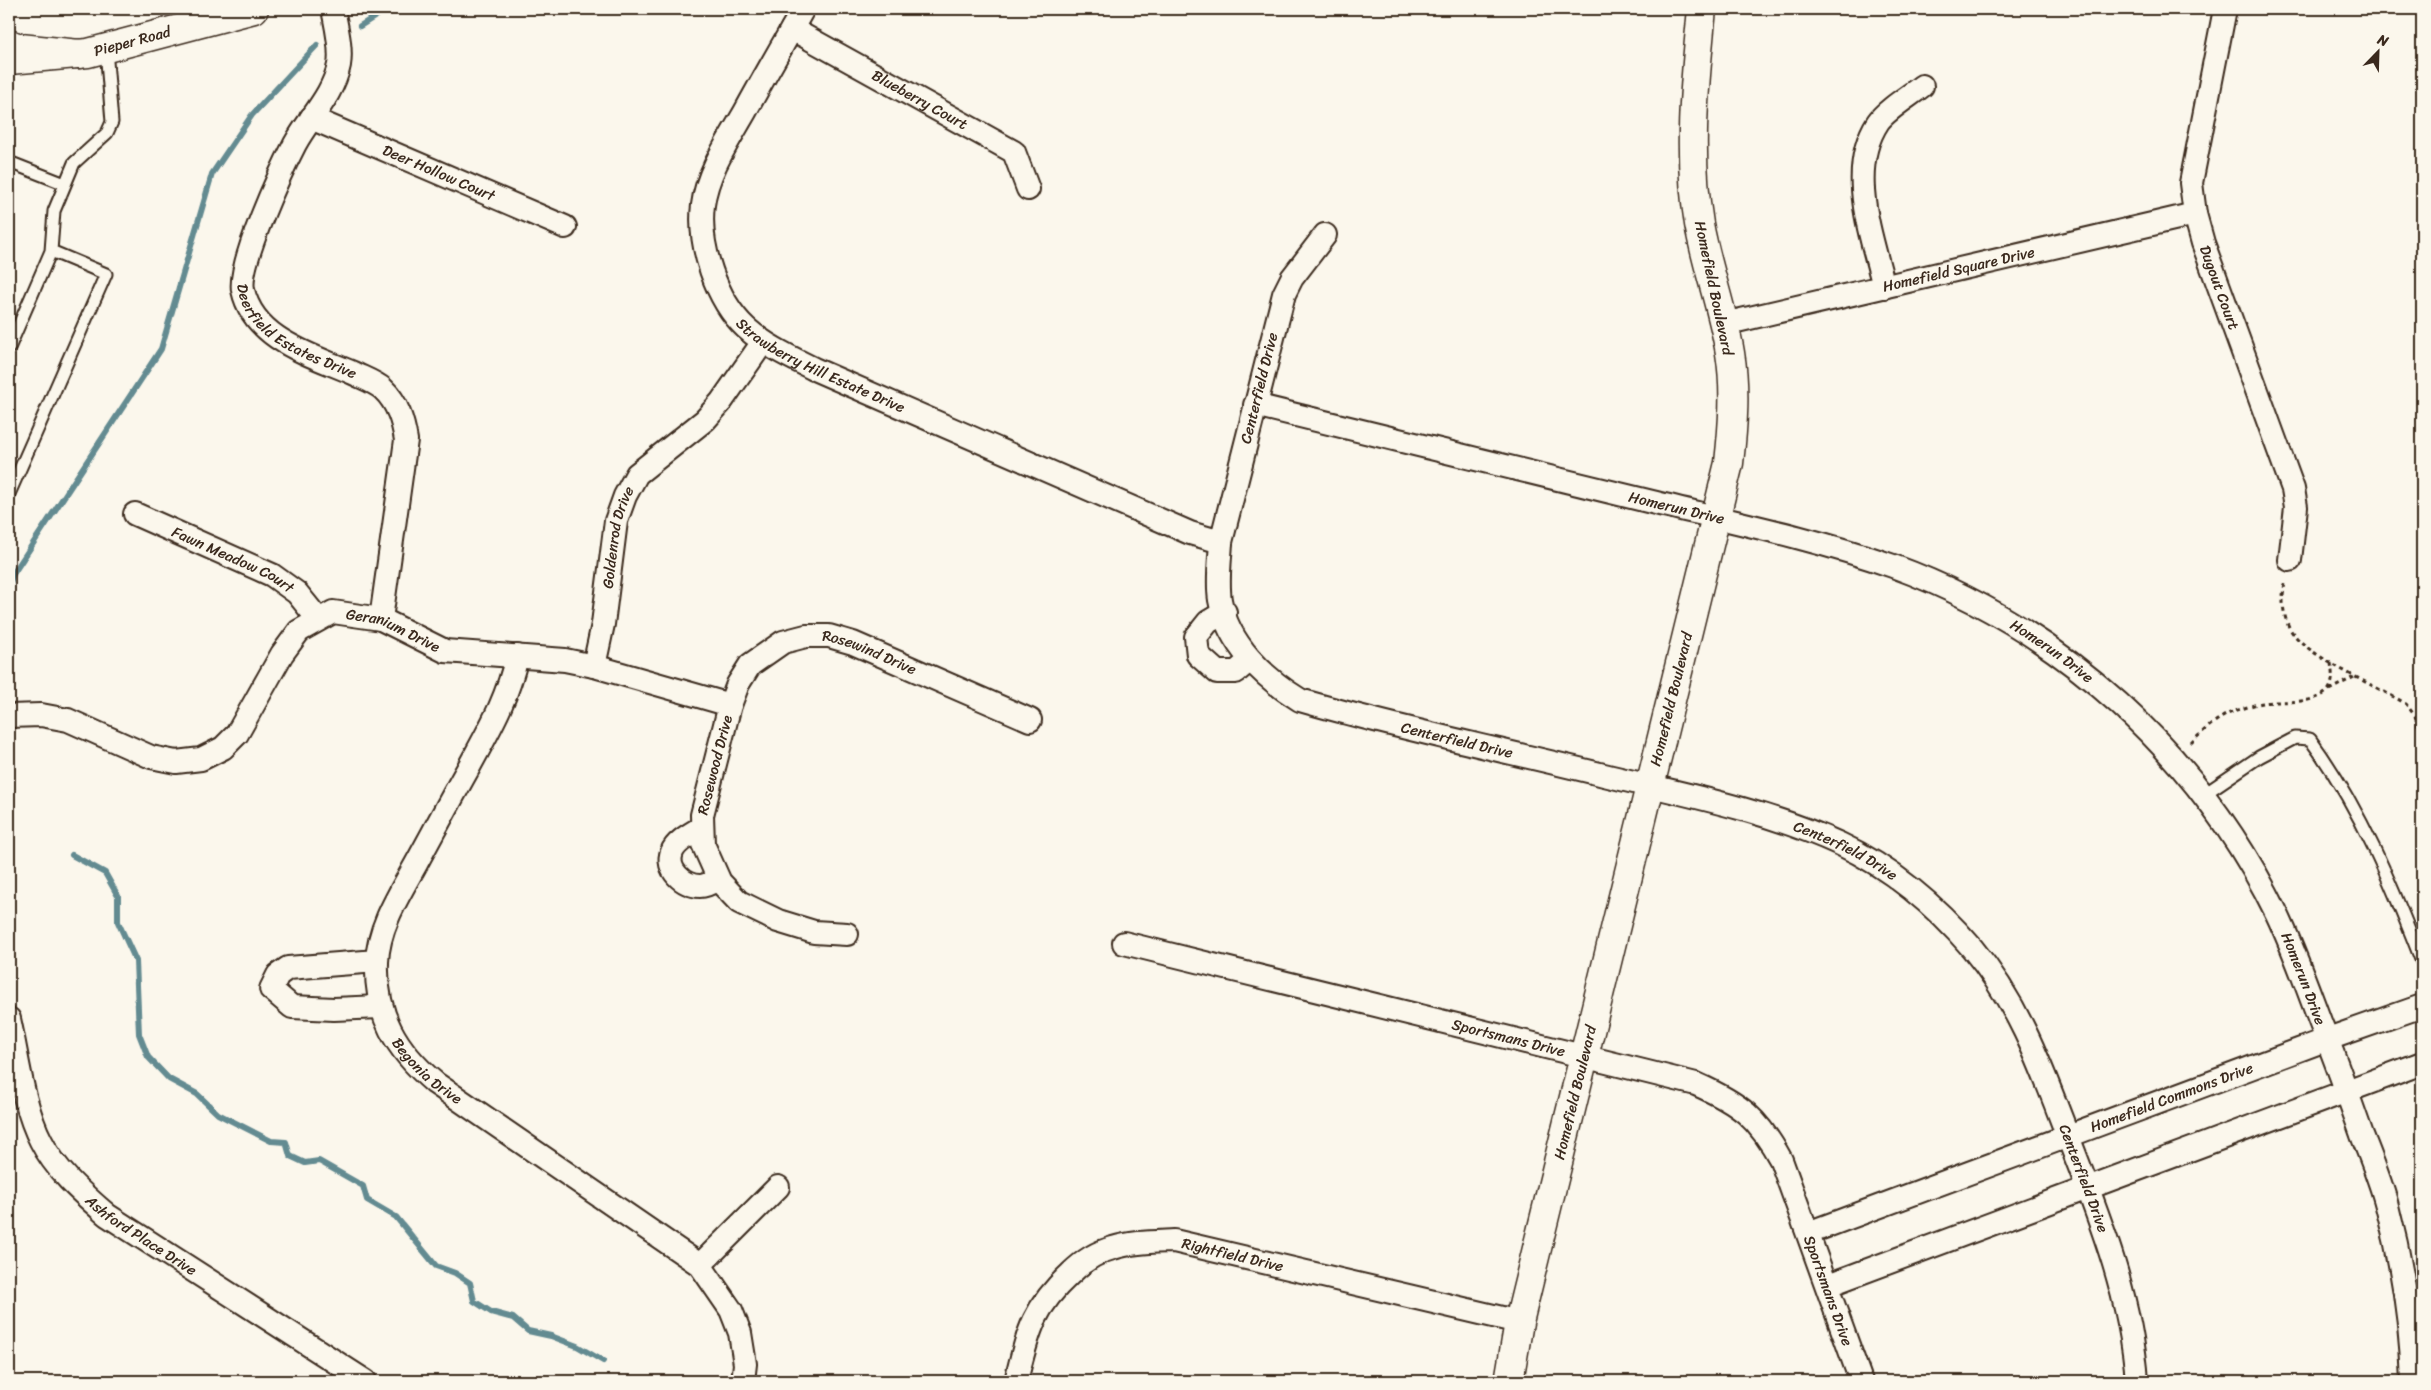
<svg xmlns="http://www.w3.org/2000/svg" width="2431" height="1390" viewBox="0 0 2431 1390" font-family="Sriracha,sans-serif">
<rect width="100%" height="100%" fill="#fbf7ec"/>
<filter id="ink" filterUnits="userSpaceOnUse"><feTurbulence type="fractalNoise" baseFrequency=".02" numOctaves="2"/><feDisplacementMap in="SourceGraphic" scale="10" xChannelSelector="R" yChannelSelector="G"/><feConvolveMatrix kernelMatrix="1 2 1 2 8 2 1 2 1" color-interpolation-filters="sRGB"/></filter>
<g filter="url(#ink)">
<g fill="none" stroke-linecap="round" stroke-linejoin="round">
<path stroke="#648b91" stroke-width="6" d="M360 26 387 9
M9 585 13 574 161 349 212 174 252 115 317 45
M9 666 10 670
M72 855 105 873 118 896V922L136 961 139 1034 148 1057 169 1079 197 1094 218 1114 271 1141 286 1142 290 1156 305 1163 319 1161 363 1186 367 1200 396 1217 436 1266 455 1273 470 1283 474 1301 491 1312 513 1318 528 1331 551 1336 577 1346 603 1361"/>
<defs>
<path id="service" d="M9 162 65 184
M9 348 51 251 54 211 74 163 107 133 112 122 106 49
M9 494 106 274 51 251
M2203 795 2259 757 2295 738 2310 739C2360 807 2392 885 2422 962"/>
<g id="minor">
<path id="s1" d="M333 9C336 25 342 48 339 65 333 95 309 118 295 144 281 171 238 263 243 290 254 340 312 355 353 373 363 378 375 382 383 389 398 403 403 422 406 440L381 619"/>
<path id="s2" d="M803 9C784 43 764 77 745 112 729 140 707 172 703 205 698 245 716 300 746 328 766 346 790 357 814 369L1190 533 1221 542"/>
<path id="s3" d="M2225 9 2191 183 2195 214 2203 243 2293 489 2296 507 2290 560"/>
<path id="s4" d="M792 29 1014 152 1028 189"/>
<path id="s5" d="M311 118 565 227"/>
<path id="s6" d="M1325 235 1292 278 1284 294 1221 542C1220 561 1217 581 1220 600 1228 644 1264 678 1300 700 1400 729 1503 750 1604 775 1683 794 1766 810 1840 844 1890 867 1936 906 1972 948 2019 1004 2041 1066 2067 1134 2098 1214 2131 1295 2137 1381"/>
<path d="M1884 287C1872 236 1846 171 1878 122 1886 110 1911 95 1922 86"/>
<path id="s7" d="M1724 324 2195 214"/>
<path id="s8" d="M1255 405C1389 438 1522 470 1656 503 1735 522 1816 539 1893 566 2060 627 2199 754 2277 914 2294 950 2307 987 2321 1024 2336 1060 2349 1098 2362 1135 2371 1158 2381 1182 2387 1206 2402 1263 2411 1323 2413 1381"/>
<path id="s9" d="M135 514 272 575 297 593 318 619"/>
<path d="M1225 612 1208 622 1196 637 1198 655 1217 672H1236L1250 660"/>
<path id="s10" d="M517 656C507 700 490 728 469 767 451 799 434 831 416 864 400 893 378 927 377 962 375 1015 396 1050 435 1083L700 1265 731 1310 740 1333 745 1364 743 1381"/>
<path id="s11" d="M594 666 603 624 616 521 625 496 637 474 705 420 721 402 763 342"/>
<path id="s12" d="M9 716 41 715 68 720 151 757 176 762 201 759 223 748 237 734 282 654 299 631 333 612 381 619 445 651 565 660 594 666 730 705"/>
<path d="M702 827C693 833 676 841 672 852 665 869 683 886 700 886 705 886 713 882 718 879"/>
<path id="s13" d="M847 934 814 932 778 921 739 902 720 882 703 844 702 815 730 705 738 684 750 665 783 642 806 636H829L853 643 1030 720"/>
<path id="s14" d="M1124 943 1696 1084C1741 1104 1758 1118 1781 1160L1861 1381"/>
<path d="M377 961 288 968 278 975 271 989 292 1007 334 1009 380 1007"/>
<path id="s15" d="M9 1019C18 1058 23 1107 41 1141 56 1171 82 1193 107 1215L365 1381"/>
<path id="s16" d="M1808 1233 2328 1039 2422 1006"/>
<path d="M700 1265 778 1187"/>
<path d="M1828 1285 2422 1063"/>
<path id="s17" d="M1016 1381C1028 1333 1032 1309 1070 1274 1082 1262 1097 1252 1113 1248 1132 1242 1153 1242 1174 1241L1519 1322"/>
</g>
<g id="tertiary">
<path id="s18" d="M9 60 88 53 254 9"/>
<path id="s19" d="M1509 1381 1519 1322 1729 463C1733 427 1736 389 1730 353 1723 310 1707 268 1699 224 1687 153 1695 80 1702 9"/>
</g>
<path id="primary" d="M9 44 20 48 79 54"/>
</defs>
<use href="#service" stroke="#3b2a1e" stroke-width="15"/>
<use href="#minor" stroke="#3b2a1e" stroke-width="26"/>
<use href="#tertiary" stroke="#3b2a1e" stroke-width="31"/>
<use href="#primary" stroke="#3b2a1e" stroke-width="31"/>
<path stroke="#3b2a1e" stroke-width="3" stroke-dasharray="4 4" stroke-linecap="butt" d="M2285 584C2281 598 2283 616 2290 629 2307 658 2376 685 2406 704L2415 716 2422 737
M2329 690 2356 676
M2191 743C2206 728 2220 715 2241 709 2248 707 2256 704 2263 703 2280 700 2317 706 2329 689 2334 682 2332 671 2331 663"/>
<use href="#service" stroke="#fbf7ec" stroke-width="11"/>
<use href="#minor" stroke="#fbf7ec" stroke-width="22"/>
<use href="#tertiary" stroke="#fbf7ec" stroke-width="28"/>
<use href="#primary" stroke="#fbf7ec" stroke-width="28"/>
</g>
</g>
<g text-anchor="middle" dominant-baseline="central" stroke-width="4.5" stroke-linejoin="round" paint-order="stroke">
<g font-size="15" fill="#3b2a1e" stroke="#fbf7ec">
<text stroke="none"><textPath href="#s18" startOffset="125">Pieper Road</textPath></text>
<text stroke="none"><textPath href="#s4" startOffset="146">Blueberry Court</textPath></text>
<text stroke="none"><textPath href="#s5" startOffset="139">Deer Hollow Court</textPath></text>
<text stroke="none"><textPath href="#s7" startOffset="241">Homefield Square Drive</textPath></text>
<text stroke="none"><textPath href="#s3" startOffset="286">Dugout Court</textPath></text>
<text transform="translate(1714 288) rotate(78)">Homefield Boulevard</text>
<text stroke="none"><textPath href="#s1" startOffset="374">Deerfield Estates Drive</textPath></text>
<text stroke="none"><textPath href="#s2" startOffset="439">Strawberry Hill Estate Drive</textPath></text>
<text transform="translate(1259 388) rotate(-76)">Centerfield Drive</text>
<text stroke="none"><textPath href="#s8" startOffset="434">Homerun Drive</textPath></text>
<text stroke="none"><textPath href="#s11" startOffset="131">Goldenrod Drive</textPath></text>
<text stroke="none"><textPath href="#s9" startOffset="108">Fawn Meadow Court</textPath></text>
<text stroke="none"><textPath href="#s12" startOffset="468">Geranium Drive</textPath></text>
<text stroke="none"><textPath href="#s8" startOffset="839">Homerun Drive</textPath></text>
<text stroke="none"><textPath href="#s13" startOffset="501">Rosewind Drive</textPath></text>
<text stroke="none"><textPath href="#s19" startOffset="701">Homefield Boulevard</textPath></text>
<text stroke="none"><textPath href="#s6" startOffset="680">Centerfield Drive</textPath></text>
<text stroke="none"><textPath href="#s13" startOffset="264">Rosewood Drive</textPath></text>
<text stroke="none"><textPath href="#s6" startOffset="1085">Centerfield Drive</textPath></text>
<text stroke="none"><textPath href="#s8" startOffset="1259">Homerun Drive</textPath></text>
<text stroke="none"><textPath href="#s14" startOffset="396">Sportsmans Drive</textPath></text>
<text stroke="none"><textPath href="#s10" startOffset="464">Begonia Drive</textPath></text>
<text stroke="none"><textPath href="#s19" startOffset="296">Homefield Boulevard</textPath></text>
<text stroke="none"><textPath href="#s16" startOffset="388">Homefield Commons Drive</textPath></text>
<text stroke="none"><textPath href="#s6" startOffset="1504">Centerfield Drive</textPath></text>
<text stroke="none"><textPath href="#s15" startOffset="266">Ashford Place Drive</textPath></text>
<text stroke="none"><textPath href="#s17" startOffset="295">Rightfield Drive</textPath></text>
<text stroke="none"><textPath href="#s14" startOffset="845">Sportsmans Drive</textPath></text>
</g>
</g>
<rect width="2431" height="1390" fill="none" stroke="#fbf7ec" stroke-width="30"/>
<rect x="15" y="15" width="2401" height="1360" fill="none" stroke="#3b2a1e" stroke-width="2" filter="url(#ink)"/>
<g transform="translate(2378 52) rotate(23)" stroke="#fbf7ec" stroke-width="4" paint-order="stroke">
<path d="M0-4L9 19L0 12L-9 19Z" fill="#3b2a1e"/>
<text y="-8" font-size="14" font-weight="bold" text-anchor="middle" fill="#3b2a1e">N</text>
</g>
</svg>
